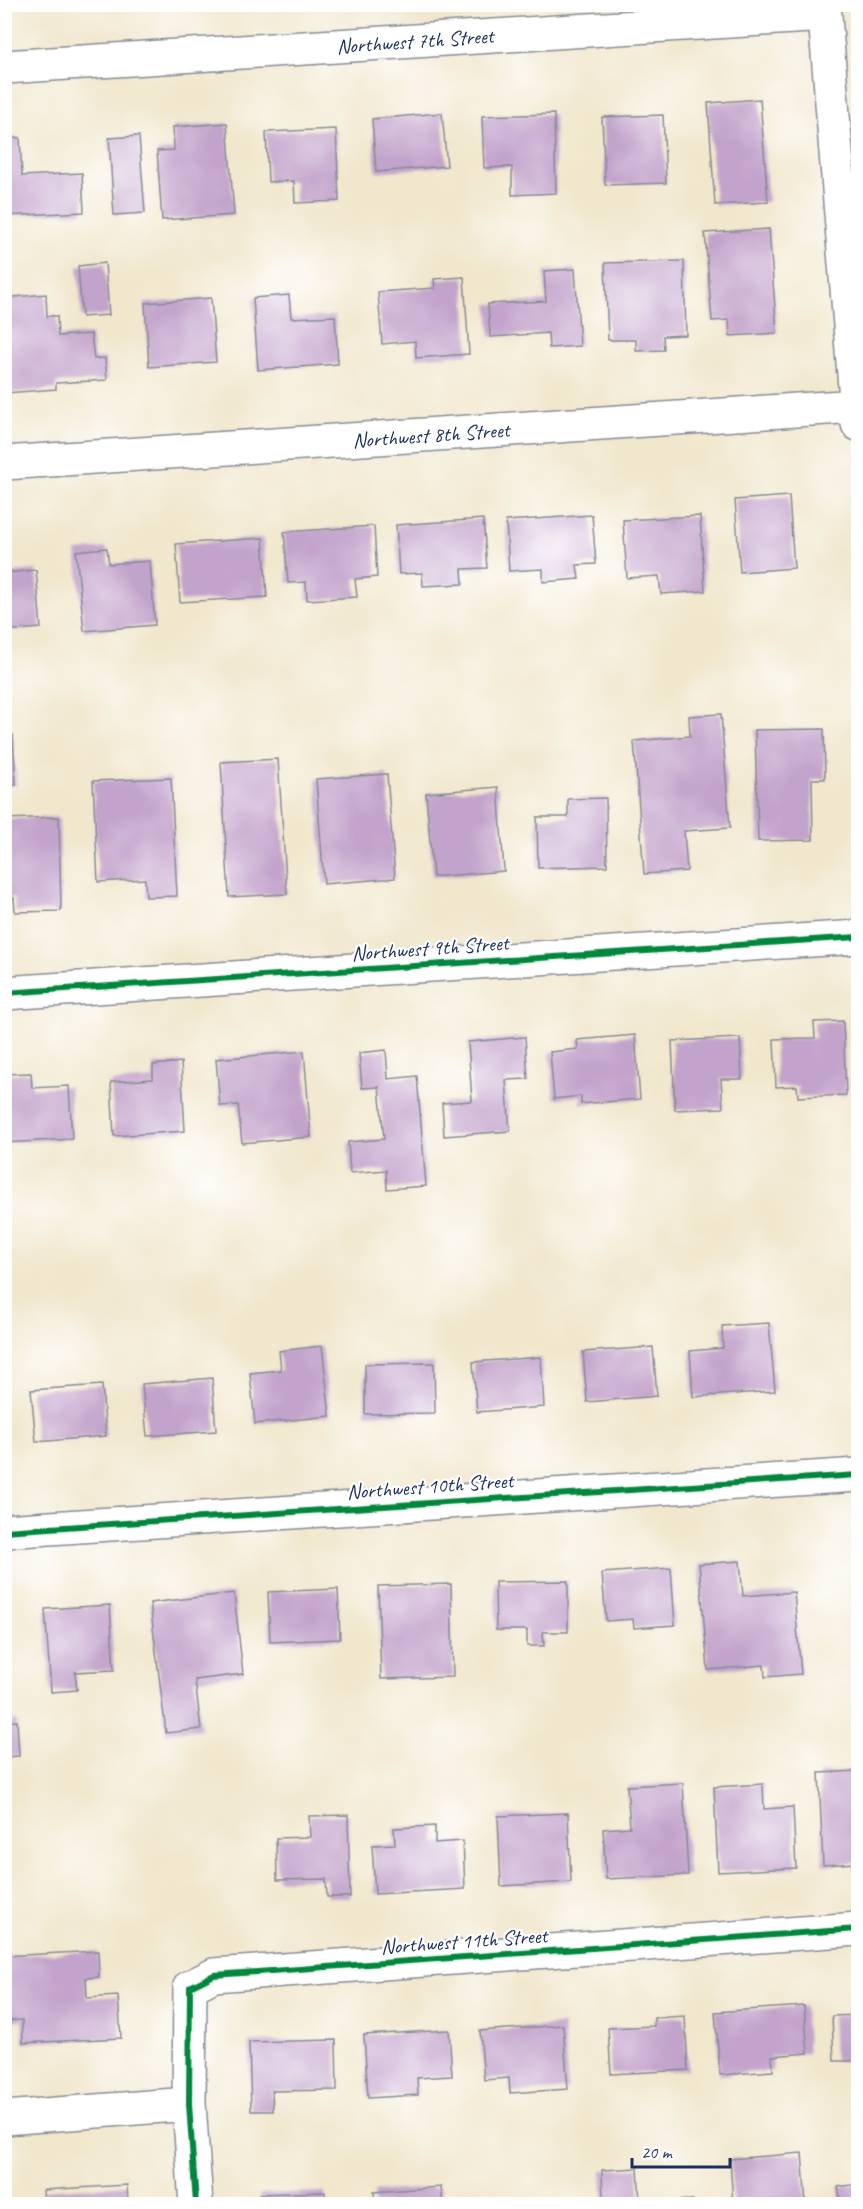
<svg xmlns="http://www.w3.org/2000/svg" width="863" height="2209" viewBox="0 0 863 2209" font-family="Caveat,sans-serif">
<rect width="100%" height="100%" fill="#fff"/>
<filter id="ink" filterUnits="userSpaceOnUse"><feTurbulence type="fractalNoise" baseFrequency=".0167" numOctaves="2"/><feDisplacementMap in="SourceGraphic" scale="12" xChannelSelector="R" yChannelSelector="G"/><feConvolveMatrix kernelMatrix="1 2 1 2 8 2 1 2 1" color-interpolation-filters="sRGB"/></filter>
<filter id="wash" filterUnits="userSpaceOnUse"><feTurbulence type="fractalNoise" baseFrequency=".008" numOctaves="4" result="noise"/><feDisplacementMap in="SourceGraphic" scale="24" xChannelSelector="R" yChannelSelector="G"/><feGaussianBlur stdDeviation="1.35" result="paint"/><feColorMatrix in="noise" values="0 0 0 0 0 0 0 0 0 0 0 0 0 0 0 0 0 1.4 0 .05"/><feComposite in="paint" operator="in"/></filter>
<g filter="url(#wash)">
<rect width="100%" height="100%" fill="#f1e7cd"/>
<g id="blocks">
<path fill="#c2a3cb" d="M760 99 768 202 715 205 708 103Z
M442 113 447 166 376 172 372 119Z
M554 114 556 193 512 195V167L484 168 482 116Z
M663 115 666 183 605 185 602 117Z
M227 123 234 215 162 220 157 151 174 150 173 127Z
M336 129 339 201 295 203 294 181 268 182 266 132Z
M139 136 145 213 114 215 109 138Z
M4 138H20L22 176 82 173 84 212 4 216Z
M769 229 777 333 730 336 729 320 712 321 705 233Z
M684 261 686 335 663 336 664 350 636 351V340H608L605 263Z
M105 263 109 315 82 317 78 266Z
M575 269 580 346 549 348 548 333 490 337 488 304 546 301 544 271Z
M464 277 469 354 416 358 415 341 382 344 378 292 435 288 434 279Z
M46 294 47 316H57L58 336 91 334 94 359 105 358 107 380 56 383V389L6 393 4 298Z
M289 295 291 318 335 316 338 364 258 370 253 298Z
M211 298 216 362 149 367 145 303Z
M789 496 794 568 740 572 735 500Z
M592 515 596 564 577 565 579 579 543 582V569L509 571 506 521Z
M700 516 705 591 661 594 659 576 627 578 623 520Z
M483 519 487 568 462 569 463 584 423 586 422 573 399 574 396 525Z
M374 526 377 577 355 579 357 597 307 600 306 582 288 583 284 532Z
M263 538 267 597 180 602 176 544Z
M107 548 109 564 150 561 155 625 84 631 76 551Z
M36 570 41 628 4 631V573Z
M721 714 730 828 684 831 687 871 644 874 634 741 690 736 689 716Z
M824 729 825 779H812L813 840 758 841 755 730Z
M13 735 16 785 4 786V736Z
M278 759 287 894 229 897 221 762Z
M387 774 395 878 324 884 316 779Z
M171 778 177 896 146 897 145 879 98 882 93 781Z
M498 787 504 871 433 877 426 793Z
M606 798 607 866 538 868 537 817H568V799Z
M59 817 61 911 15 912 14 898 5 899V819Z
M843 1021 846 1095 798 1097 797 1086 776 1087 774 1039 815 1038 814 1022Z
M635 1035 640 1099 581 1104V1096L554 1099 550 1052 578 1049 577 1040Z
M525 1037 528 1079 506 1080 510 1131 444 1136 442 1103 472 1101 468 1042Z
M740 1038 742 1079H721L723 1108 675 1110 672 1041Z
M386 1050 388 1079 417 1076 426 1186 387 1189 386 1170 350 1173 348 1142 384 1139 379 1087 362 1088 359 1053Z
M304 1051 311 1137 242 1143 238 1105 220 1106 216 1059Z
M181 1062 185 1131 114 1136 111 1082 153 1079V1065Z
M31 1073 32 1088 69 1086 72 1139 4 1143V1074Z
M769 1323 775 1391 693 1397 690 1351 723 1348 722 1326Z
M322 1346 330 1416 255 1424 250 1373 281 1370 279 1351Z
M653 1347 657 1396 587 1402 583 1352Z
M541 1357 544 1407 477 1412 473 1362Z
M434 1363 435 1413 365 1414V1364Z
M212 1378 216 1431 147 1436 142 1384Z
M102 1385 106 1436 36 1442 31 1390Z
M740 1561 743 1596 794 1592 801 1674 765 1677 764 1665 708 1670 699 1564Z
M671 1568 675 1625 634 1628 633 1619 606 1621 602 1573Z
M568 1581V1632H543L544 1646H527V1630H496L495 1582Z
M451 1584 453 1677 381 1679 378 1586Z
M338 1589 340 1639 270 1642 268 1592Z
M234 1593 243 1674 195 1680 201 1729 166 1733 150 1603Z
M110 1605 114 1670 75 1672 77 1690 51 1692 45 1609Z
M17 1721 19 1756 4 1757V1722Z
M858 1771V1863L823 1865 819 1773Z
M683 1783 688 1875 606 1879 603 1829 630 1827 627 1786Z
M763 1784 764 1809 793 1807 796 1868 718 1872 714 1787Z
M568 1813 571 1882 501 1886 498 1816Z
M348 1815 350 1897H327L326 1879 277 1880 276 1838 310 1837 309 1816Z
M435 1826V1843L463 1841 465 1889 375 1894 372 1845 395 1844 394 1828Z
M98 1951 99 1977 86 1978 87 1998 118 1996 121 2038 23 2043 22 2020 4 2021V1956Z
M804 2006 808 2053 772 2056 773 2071 720 2075 715 2012Z
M858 2015V2061H834L832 2016Z
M685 2016 688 2070 611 2074 608 2028 654 2026V2018Z
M563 2025 568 2089 510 2093 509 2078 484 2080 480 2031Z
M449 2030 452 2076 417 2078 418 2095 368 2098 364 2035Z
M336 2040 337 2090 272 2091 273 2111H251L249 2042Z
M802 2153 806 2204H733L730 2159Z
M638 2168 640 2202 693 2200V2204H603L602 2170Z
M858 2184V2204H841L838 2187Z
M127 2185 128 2204H44L43 2190Z
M441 2187 443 2204H375L374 2192Z
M325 2192V2204H261L260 2194Z
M577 2201V2204H532V2203Z"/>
</g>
</g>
<g filter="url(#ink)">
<use href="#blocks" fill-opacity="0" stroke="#868b96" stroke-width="1.5"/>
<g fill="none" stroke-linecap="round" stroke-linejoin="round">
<defs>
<path id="minor" d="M824 4 858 424
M4 67 825 15
M4 463 857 406
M4 993 858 937
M4 1531 858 1475
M4 2118 189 2104
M196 2204 189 2104 190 1987 214 1975 858 1929"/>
</defs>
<use href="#minor" stroke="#868b96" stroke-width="36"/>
<use href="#minor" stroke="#fff" stroke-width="33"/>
<defs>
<path id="cycleway" d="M4 993 858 937
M4 1531 858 1475
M196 2204 189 2104 190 1987 214 1975 858 1929"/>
</defs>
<use href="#cycleway" stroke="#fff" stroke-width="10"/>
<use href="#cycleway" stroke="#00873e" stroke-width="6"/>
</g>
</g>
<g text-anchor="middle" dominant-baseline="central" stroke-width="4.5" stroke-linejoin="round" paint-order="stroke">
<g font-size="21" fill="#1b2f5e" stroke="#fff">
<text transform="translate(415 41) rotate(-4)">Northwest 7th Street</text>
<text transform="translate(431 435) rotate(-4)">Northwest 8th Street</text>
<text transform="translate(430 948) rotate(-4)">Northwest 9th Street</text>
<text transform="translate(430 1486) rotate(-4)">Northwest 10th Street</text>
<text transform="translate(464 1941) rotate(-4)">Northwest 11th Street</text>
</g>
</g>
<rect width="863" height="2209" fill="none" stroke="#fff" stroke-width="24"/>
<path d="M632 2158v9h98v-9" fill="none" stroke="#1b2f5e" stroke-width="3"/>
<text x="641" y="2158" font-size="18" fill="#1b2f5e" stroke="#ffffff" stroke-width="4.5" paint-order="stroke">20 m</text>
</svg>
